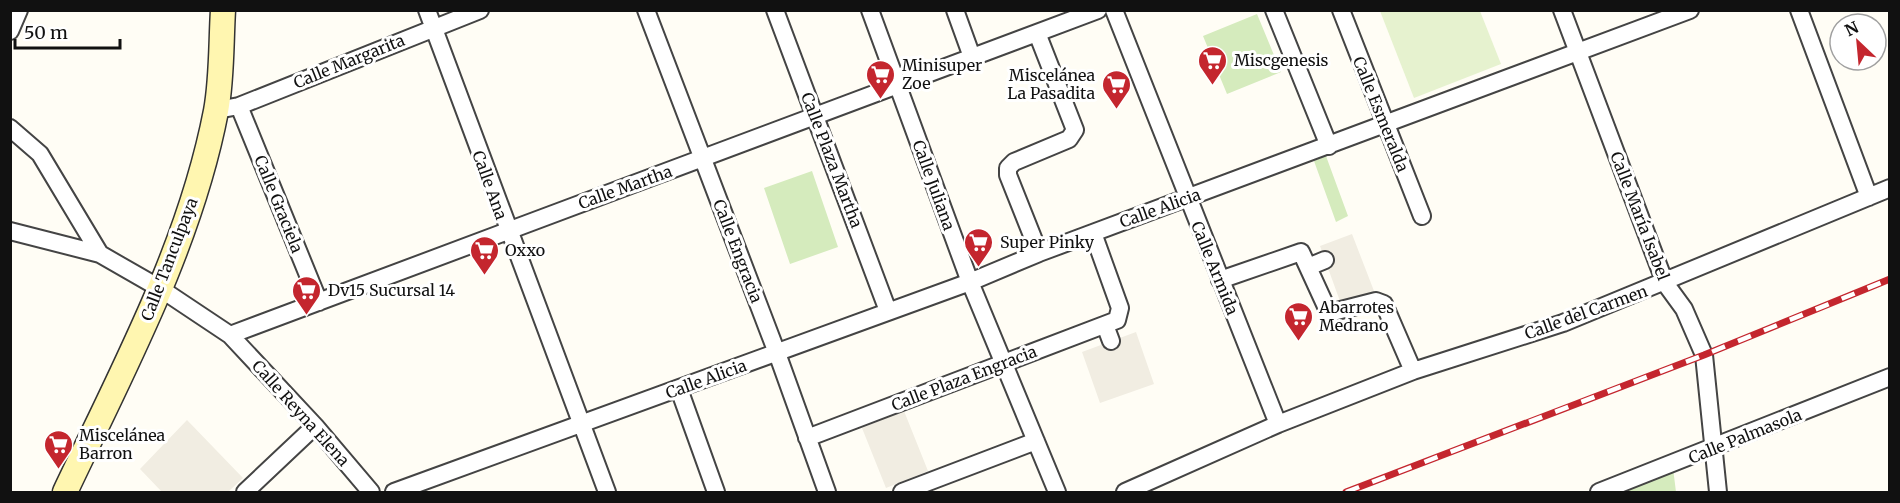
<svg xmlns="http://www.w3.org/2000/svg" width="1900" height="503" viewBox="0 0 1900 503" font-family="Merriweather,serif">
<rect width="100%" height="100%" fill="#fffdf5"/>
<path fill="#d5ebbd" d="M1257 14 1281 72 1227 94 1203 36Z
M1326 156 1348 216 1336 222 1314 161Z
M812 171 838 247 790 264 764 188Z
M1673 468 1676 492H1611Z"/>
<path fill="#e6f2cf" d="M1380 11H1480L1501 64 1414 98Z"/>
<path fill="#f1ede2" d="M1352 234 1374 291 1341 304 1320 246Z
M1136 332 1154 384 1100 403 1082 352Z
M904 411 928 471 886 488 862 428Z
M187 420 243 478 228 492H162L140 469Z"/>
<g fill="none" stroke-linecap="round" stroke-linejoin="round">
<defs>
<path id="street" d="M427 10 607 492
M646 10 777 353 827 492
M775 10 888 311
M870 10 970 282 1057 492
M955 10 972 57
M1114 10 1278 424
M1274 10 1329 146
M1341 10 1422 216
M1562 10 1665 283 1684 309 1704 355 1718 492
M1799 10 1869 197
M10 31 19 10
M1037 33 1075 130 1069 139 1014 162 1008 168V175L1039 253
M239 106 319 302
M217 110 239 106 480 10
M10 128 40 154 100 254
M10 231 100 254 161 289 230 335 315 426 371 492
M1308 267 1325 260
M1105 325 1111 341
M230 335 1098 10
M1413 371 1563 323 1890 188
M679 389 716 492
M807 438 1117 320 1120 308 1093 233
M245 492 315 426
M394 492 970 282 1039 253 1690 10
M902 492 1036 441
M1125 492 1278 424 1413 371 1384 304 1376 301 1329 313 1301 252 1220 280
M1599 492 1890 377"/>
<path id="secondary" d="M65 492C123 369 190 246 216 111 222 79 221 43 223 10"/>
</defs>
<use href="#street" stroke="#444" stroke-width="20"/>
<use href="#secondary" stroke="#333" stroke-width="27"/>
<use href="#street" stroke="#fff" stroke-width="16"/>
<use href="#secondary" stroke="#fff6b0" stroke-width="24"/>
<defs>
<path id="rail" d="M1346 492 1704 355 1890 279"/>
</defs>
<use href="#rail" stroke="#c4262e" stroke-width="7"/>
<use href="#rail" stroke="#fff" stroke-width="4.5" stroke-dasharray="14" stroke-linecap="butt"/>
</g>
<defs>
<symbol id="supermarket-pin" viewBox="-11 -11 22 30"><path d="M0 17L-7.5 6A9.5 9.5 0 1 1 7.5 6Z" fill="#c4262e" stroke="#fff"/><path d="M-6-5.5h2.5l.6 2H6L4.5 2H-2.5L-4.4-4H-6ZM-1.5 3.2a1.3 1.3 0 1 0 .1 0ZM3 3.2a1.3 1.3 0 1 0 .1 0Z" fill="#fff"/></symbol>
</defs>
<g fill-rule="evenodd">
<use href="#supermarket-pin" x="1196" y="44" width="33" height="45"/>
<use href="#supermarket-pin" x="864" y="58" width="33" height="45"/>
<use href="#supermarket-pin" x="1100" y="68" width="33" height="45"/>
<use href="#supermarket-pin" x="962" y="226" width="33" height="45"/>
<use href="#supermarket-pin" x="468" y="234" width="33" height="45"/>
<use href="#supermarket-pin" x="290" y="274" width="33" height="45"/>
<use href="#supermarket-pin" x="1282" y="300" width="33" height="45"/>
<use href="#supermarket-pin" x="42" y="428" width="33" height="45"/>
</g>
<g text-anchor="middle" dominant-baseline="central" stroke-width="6" stroke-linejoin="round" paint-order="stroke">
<g font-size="16" fill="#111" stroke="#fff" text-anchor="start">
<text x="1234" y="60">Miscgenesis</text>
<text x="902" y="65">Minisuper<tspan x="902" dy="18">Zoe</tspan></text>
<text x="1095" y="75" text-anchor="end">Miscelánea<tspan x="1095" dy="18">La Pasadita</tspan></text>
<text x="1000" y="242">Super Pinky</text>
<text x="505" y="250">Oxxo</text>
<text x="328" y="290">Dv15 Sucursal 14</text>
<text x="1319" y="307">Abarrotes<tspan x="1319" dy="18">Medrano</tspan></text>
<text x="79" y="435">Miscelánea<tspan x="79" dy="18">Barron</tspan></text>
</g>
<g font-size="16" fill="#111" stroke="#fff">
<text transform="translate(349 61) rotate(-22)">Calle Margarita</text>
<text transform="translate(1381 114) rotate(68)">Calle Esmeralda</text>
<text transform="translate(832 160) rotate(69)">Calle Plaza Martha</text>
<text transform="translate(490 185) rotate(70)">Calle Ana</text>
<text transform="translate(934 185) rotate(70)">Calle Juliana</text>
<text transform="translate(625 187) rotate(-20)">Calle Martha</text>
<text transform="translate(279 204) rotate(68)">Calle Graciela</text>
<text transform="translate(1160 208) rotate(-20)">Calle Alicia</text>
<text transform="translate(1640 216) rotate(69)">Calle María Isabel</text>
<text transform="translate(738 251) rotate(69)">Calle Engracia</text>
<text transform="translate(169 259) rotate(-69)">Calle Tanculpaya</text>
<text transform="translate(1215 268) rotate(68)">Calle Armida</text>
<text transform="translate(1586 312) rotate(-20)">Calle del Carmen</text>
<text transform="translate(964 378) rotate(-21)">Calle Plaza Engracia</text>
<text transform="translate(706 379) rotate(-20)">Calle Alicia</text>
<text transform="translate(301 413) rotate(48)">Calle Reyna Elena</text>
<text transform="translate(1745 436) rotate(-22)">Calle Palmasola</text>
</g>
</g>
<rect width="1900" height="503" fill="none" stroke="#111111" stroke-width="24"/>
<g transform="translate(1858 42) rotate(334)"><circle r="28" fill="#ffffff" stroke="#a0a0a0" stroke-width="1.5"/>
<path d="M0-4.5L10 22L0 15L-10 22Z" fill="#c4262e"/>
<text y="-9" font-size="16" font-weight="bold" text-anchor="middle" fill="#111111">N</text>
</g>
<path d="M15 39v9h105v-9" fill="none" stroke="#111111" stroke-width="3"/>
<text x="24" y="39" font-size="18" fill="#111111" stroke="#ffffff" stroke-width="4.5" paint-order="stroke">50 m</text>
</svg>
